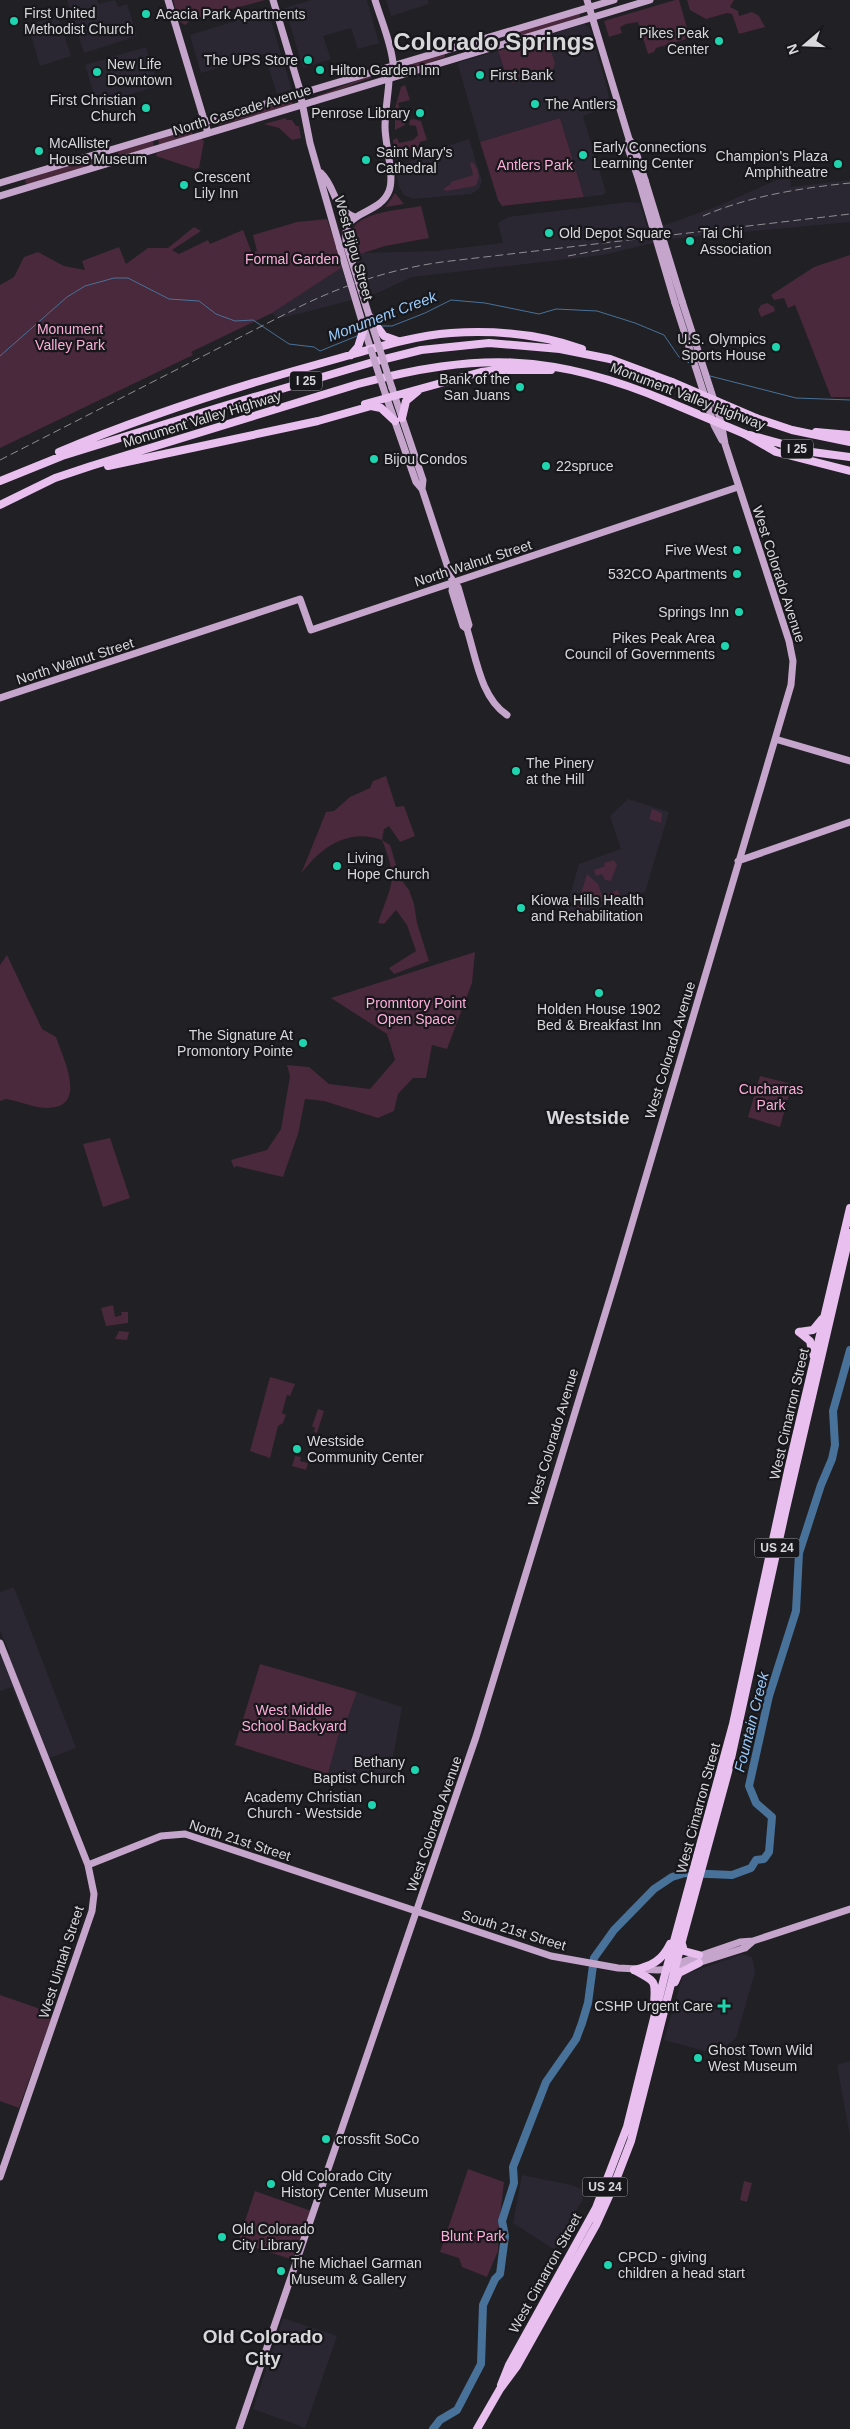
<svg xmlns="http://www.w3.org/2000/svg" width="850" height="2429" viewBox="0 0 850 2429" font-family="Helvetica,sans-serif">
<rect width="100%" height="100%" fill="#212025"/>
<path fill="#2a2732" d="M67 0H97L99 4 115 0 118 7 127 4 137 36 84 53Z
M311 0H367L379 43 358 49 351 28 323 36 331 59 303 68 285 8Z
M386 0H428L429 4 391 16Z
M268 11 292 90 277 94 264 54 201 73 190 35Z
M58 16 71 56 40 66 28 25Z
M584 24 589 27 607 87 610 106 583 116 606 192 603 195 584 197 560 118 480 142 458 65 460 62 498 51 506 78 514 83 551 72 555 63 546 36Z
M146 47 158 86 97 104 85 65Z
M469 139 482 181 479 189 471 194 413 199 404 195 399 187 395 166 432 154 431 151Z
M790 174 791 187 850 180V222L670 239 603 255 412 277 375 294 298 314 277 319 272 313 340 268 338 261 363 253 434 251 503 243 498 223 508 217 629 202 640 203 647 227 665 225 718 206Z
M628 799 669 812 645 892 568 918 565 913 579 864 621 849 610 816Z
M14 1587 76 1748 42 1761 12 1687 0 1691V1657L10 1653 0 1631V1592Z
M357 1692 402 1707 388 1786 328 1774 339 1732 342 1733Z
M743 1954 752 1957 755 1972 736 2038 716 2054 664 2040 683 1975Z
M850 2061V2136L837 2065Z
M522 2175 571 2185 587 2191 555 2250 513 2223Z
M283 2318 337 2336 305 2428 253 2409Z"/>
<path fill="#49293b" d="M173 0H265L191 20 185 25 179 21Z
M675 0H679L690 38 656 48 654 52 648 54 638 22 626 24 620 27 622 33 609 37 604 21Z
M687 0H734L730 7 738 11 739 16 752 12 759 16 765 27 739 34 732 14 727 13 706 19 690 10Z
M580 13V17L510 40 507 37V35Z
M546 36 555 63 553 70 514 83 508 81 498 51Z
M445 53V57L409 70 406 68 407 64Z
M370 76 371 78C352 84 336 92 317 98L316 96C335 90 351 82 370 76Z
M405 85 410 100 398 103 405 125 395 130V108L401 87Z
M292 99 293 106 219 125 220 121Z
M286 118V120H292L296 126H299L301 138 292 140 279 128 264 124Z
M560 118 584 197 502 206 498 200 480 142Z
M413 119 421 121 427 140 420 142 418 148 398 155 394 153 393 140 397 138 399 143 413 140 418 135 416 126 409 125 410 120Z
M189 130 192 132V135L159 145 158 139Z
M201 139 204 141 199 168 195 169 156 156 157 153Z
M153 141 154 147 121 157 117 155 119 151Z
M95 158 99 160 97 165 28 185 25 182 26 179Z
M472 162C479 167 481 180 475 186L446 191 443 189 451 184V182L473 175 470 163Z
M395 193 404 204 386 207V206Z
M421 206 429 238 385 246 339 261 341 268 272 313 191 352 193 355 0 448V285L14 277 24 257 38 252 64 266 85 270 82 261 119 247 126 264 148 248H168L194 227 201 231 172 250 179 254 208 240 210 244 243 230 252 253 257 251 253 235 297 222 327 219 337 249 351 245C343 211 398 211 421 206Z
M850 255V397H831L795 305 788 308 784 298 774 300 771 295 814 267Z
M767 303 774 307 775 311 761 317 758 310 761 305Z
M386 776 396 807 404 806 415 836 400 842 389 826 384 829 382 840 390 845 400 878 409 890 414 904 417 923 429 961 394 974 389 968 416 951 407 925 396 910 384 924 378 923C391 884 399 882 382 840 348 828 321 847 301 874L326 812 334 811 350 797 370 788 373 781Z
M652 809 662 813 661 823 649 819Z
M614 860 617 865 611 881 605 880 602 874 596 876 594 870 605 866 604 863Z
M587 874 598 884 604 901 580 909 577 907Z
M618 890 620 896 606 901 604 895Z
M475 952 472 983 447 1049 432 1045 426 1078H413L398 1094 394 1111 378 1118 324 1101 305 1099 298 1134 283 1177 236 1166 234 1168 231 1160 267 1150 281 1129 290 1076 287 1065 309 1067 329 1084 370 1089 395 1060 387 1034 331 998Z
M7 955 42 1029 56 1037C63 1058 89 1108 47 1108 35 1108 19 1101 6 1099L0 1101V965Z
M760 1076 792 1084 780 1127 748 1117Z
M110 1138 130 1198 103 1207 83 1144Z
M113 1305 115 1317 122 1315 121 1312H128V1323L106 1326 101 1308Z
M119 1331 129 1332 127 1340 115 1339Z
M270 1377 295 1384 290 1396 287 1395 282 1413 286 1415 283 1423 278 1426 270 1458 250 1451Z
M318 1409 324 1411 317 1433 314 1432 315 1428 312 1426Z
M295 1456 301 1457 300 1461 308 1463 306 1470 292 1466Z
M260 1664 357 1692 342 1733H339L328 1774 235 1745Z
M0 1995 49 2012 52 2016 19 2108 0 2101Z
M468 2169 504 2182 499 2224 498 2251 487 2277 462 2267 459 2258 440 2252Z
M744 2181 752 2183 747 2202 740 2200Z
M255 2191 314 2212 297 2261 238 2242Z"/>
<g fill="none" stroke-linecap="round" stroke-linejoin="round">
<path stroke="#487299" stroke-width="1" d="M382 326H392L425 313 451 300 485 303 539 314 556 309 597 311 635 323 664 335 679 357 691 364
M0 356 67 297 85 286 114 278H128L169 299 199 301 216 314 235 321 253 320 289 344 314 347 320 351 357 336
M710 376 796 398 850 400"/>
<path stroke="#487299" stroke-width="8" d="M433 2429 440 2420 457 2410 481 2364 483 2305 495 2279 500 2274 505 2236 502 2221 514 2183 513 2167 546 2082 576 2039 582 2023 588 2003 594 1958 614 1930 654 1889 672 1877 685 1873 732 1875 751 1868 756 1860 764 1859 769 1852 772 1817 756 1803 749 1786 769 1696 796 1611 799 1553 821 1485 832 1459 835 1445 833 1411 850 1350"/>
<path stroke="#c6a5cc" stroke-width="7" d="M168 0 208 133
M273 0 299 87 310 143 340 248
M587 0 629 139 628 148 639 181
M629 139 634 146 645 180
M321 173C336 187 333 210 355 217
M0 183 614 0
M0 196 650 0
M347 246C338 208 378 218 389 191 395 176 385 145 385 127 385 112 388 96 389 81 390 75 394 69 393 63 391 42 381 20 375 0
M675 303 714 425 722 440
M364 328 371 350
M392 388 423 480 422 489
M385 393 416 482 422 489 453 583 452 591 463 626 467 629C476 658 481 698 507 715
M453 583 458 587 469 625 467 629
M0 698 300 599 311 630 738 487
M775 739 850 761
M738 861 850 822
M0 1643 88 1865 94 1894 92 1911 0 2177
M88 1865 161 1836 185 1834 551 1956 618 1968 658 1970 682 1968 745 1948 753 1941 850 1909
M673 1965 740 1942 753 1941
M239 2429 476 1737 616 1278 791 685 793 661 789 641 725 444 721 422 682 301"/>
<path stroke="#e8bfef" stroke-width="8" d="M370 317 384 336 398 341
M351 355 358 347 364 328
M365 404 481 372 497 370H551
M402 418 406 401 418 391
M756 418 792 430 850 442
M816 432 850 435
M745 434 776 452 850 471
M750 435 812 452 850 457
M59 452C147 415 238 386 329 361 369 350 410 336 451 333 496 330 540 334 582 349
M108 466 318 421 371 406 381 408 395 421
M0 481 62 456 217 408 373 362 421 350 489 343 560 349 610 359 672 382
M0 505 55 478 91 466 358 384C478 352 554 353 669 402
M799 1332 810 1341 813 1355
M799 1332 813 1330 822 1319
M682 1944 684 1951 699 1955
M634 1970C651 1966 662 1961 670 1944
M634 1970C658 1983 655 1980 654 2006
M675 1982 679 1973 699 1963
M501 2385 509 2365 596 2208 627 2127 664 1978 733 1724 789 1466 850 1208
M477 2429 500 2389 517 2366 596 2225 614 2185 631 2141 683 1937 728 1772 785 1513 850 1233"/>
<path stroke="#8f8e92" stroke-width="1" stroke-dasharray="8 4" stroke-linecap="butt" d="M703 216C749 196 801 188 850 183
M568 256 621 246
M0 460 301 306C346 284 392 269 442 262L850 214"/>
<path stroke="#c6a5cc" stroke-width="7" d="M645 180 682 301
M639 181 675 303
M347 246 392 388
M340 248 364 328
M371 350 384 390"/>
<path stroke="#e8bfef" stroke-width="8" d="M672 382 756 418
M669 402 745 434"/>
</g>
<g fill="#1fd5b0" stroke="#18171b" stroke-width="2">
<circle cx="146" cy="14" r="5"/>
<circle cx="14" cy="21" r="5"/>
<circle cx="719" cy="41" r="5"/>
<circle cx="308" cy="60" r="5"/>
<circle cx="320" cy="70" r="5"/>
<circle cx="97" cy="72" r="5"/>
<circle cx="480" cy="75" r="5"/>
<circle cx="535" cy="104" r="5"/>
<circle cx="146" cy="108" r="5"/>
<circle cx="420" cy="113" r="5"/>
<circle cx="39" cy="151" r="5"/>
<circle cx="583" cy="155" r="5"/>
<circle cx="366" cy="160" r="5"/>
<circle cx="838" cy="164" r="5"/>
<circle cx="184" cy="185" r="5"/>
<circle cx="549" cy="233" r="5"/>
<circle cx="690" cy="241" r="5"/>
<circle cx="776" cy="347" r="5"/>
<circle cx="520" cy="387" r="5"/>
<circle cx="374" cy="459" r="5"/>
<circle cx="546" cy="466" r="5"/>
<circle cx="737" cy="550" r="5"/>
<circle cx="737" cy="574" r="5"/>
<circle cx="739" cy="612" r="5"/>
<circle cx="725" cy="646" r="5"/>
<circle cx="516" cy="771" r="5"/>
<circle cx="337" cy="866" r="5"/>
<circle cx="521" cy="908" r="5"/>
<circle cx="599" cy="993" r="5"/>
<circle cx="303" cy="1043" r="5"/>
<circle cx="297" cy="1449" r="5"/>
<circle cx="415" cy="1770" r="5"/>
<circle cx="372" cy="1805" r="5"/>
<path d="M721.5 1998.5h5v5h5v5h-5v5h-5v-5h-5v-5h5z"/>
<circle cx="698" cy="2058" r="5"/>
<circle cx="326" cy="2139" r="5"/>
<circle cx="271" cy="2184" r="5"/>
<circle cx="222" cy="2237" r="5"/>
<circle cx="608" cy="2265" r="5"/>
<circle cx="281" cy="2271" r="5"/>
</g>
<g text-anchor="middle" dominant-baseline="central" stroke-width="4.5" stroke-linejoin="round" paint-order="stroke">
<g fill="#18171b" stroke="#9e9ea1" stroke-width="1">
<rect x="290" y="371.5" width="32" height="19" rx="4"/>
<rect x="781" y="439.5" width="32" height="19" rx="4"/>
<rect x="754.5" y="1538.5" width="45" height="19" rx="4"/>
<rect x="582.5" y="2177.5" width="45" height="19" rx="4"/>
</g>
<g font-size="12" font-weight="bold" fill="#d8d8db">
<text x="306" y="381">I 25</text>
<text x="797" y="449">I 25</text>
<text x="777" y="1548">US 24</text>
<text x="605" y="2187">US 24</text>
</g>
<g font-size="14" fill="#d8d8db" stroke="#18171b" text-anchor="start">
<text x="24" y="13">First United<tspan x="24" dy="16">Methodist Church</tspan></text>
<text x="156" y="14">Acacia Park Apartments</text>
<text x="709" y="33" text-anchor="end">Pikes Peak<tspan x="709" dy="16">Center</tspan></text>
<text x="298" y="60" text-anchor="end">The UPS Store</text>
<text x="107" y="64">New Life<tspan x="107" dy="16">Downtown</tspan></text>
<text x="330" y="70">Hilton Garden Inn</text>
<text x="490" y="75">First Bank</text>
<text x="136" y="100" text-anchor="end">First Christian<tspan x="136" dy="16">Church</tspan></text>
<text x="545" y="104">The Antlers</text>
<text x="410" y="113" text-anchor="end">Penrose Library</text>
<text x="49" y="143">McAllister<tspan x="49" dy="16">House Museum</tspan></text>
<text x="593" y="147">Early Connections<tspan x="593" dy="16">Learning Center</tspan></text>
<text x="376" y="152">Saint Mary's<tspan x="376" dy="16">Cathedral</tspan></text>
<text x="828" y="156" text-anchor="end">Champion's Plaza<tspan x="828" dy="16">Amphitheatre</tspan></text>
<text x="194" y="177">Crescent<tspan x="194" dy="16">Lily Inn</tspan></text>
<text x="559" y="233">Old Depot Square</text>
<text x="700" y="233">Tai Chi<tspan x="700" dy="16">Association</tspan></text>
<text x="766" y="339" text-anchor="end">U.S. Olympics<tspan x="766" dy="16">Sports House</tspan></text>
<text x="510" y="379" text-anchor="end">Bank of the<tspan x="510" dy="16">San Juans</tspan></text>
<text x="384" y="459">Bijou Condos</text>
<text x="556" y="466">22spruce</text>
<text x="727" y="550" text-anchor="end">Five West</text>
<text x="727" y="574" text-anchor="end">532CO Apartments</text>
<text x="729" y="612" text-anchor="end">Springs Inn</text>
<text x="715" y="638" text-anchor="end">Pikes Peak Area<tspan x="715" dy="16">Council of Governments</tspan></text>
<text x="526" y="763">The Pinery<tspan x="526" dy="16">at the Hill</tspan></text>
<text x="347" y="858">Living<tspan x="347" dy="16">Hope Church</tspan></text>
<text x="531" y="900">Kiowa Hills Health<tspan x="531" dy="16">and Rehabilitation</tspan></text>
<text x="599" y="1009" text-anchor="middle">Holden House 1902<tspan x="599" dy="16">Bed &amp; Breakfast Inn</tspan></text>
<text x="293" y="1035" text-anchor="end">The Signature At<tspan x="293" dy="16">Promontory Pointe</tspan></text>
<text x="307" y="1441">Westside<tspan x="307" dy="16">Community Center</tspan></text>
<text x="405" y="1762" text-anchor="end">Bethany<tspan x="405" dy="16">Baptist Church</tspan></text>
<text x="362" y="1797" text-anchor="end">Academy Christian<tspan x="362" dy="16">Church - Westside</tspan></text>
<text x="713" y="2006" text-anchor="end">CSHP Urgent Care</text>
<text x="708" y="2050">Ghost Town Wild<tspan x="708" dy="16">West Museum</tspan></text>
<text x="336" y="2139">crossfit SoCo</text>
<text x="281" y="2176">Old Colorado City<tspan x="281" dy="16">History Center Museum</tspan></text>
<text x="232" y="2229">Old Colorado<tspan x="232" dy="16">City Library</tspan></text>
<text x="618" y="2257">CPCD - giving<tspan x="618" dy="16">children a head start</tspan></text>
<text x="291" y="2263">The Michael Garman<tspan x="291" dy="16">Museum &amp; Gallery</tspan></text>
</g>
<g font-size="14" fill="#d8d8db" stroke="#18171b">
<text transform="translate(242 110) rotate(-17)">North Cascade Avenue</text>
<text transform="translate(354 248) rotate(74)">West Bijou Street</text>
<text transform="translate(688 396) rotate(21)">Monument Valley Highway</text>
<text transform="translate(202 419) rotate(-17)">Monument Valley Highway</text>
<text transform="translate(473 563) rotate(-18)">North Walnut Street</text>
<text transform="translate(779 574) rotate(72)">West Colorado Avenue</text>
<text transform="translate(75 661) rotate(-18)">North Walnut Street</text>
<text transform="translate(670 1050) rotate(-73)">West Colorado Avenue</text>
<text transform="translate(789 1414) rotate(-77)">West Cimarron Street</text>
<text transform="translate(553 1437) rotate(-73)">West Colorado Avenue</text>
<text transform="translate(698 1808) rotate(-75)">West Cimarron Street</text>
<text transform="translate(434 1824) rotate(-71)">West Colorado Avenue</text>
<text transform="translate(240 1840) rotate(18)">North 21st Street</text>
<text transform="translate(514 1930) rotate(17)">South 21st Street</text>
<text transform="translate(61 1962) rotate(-72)">West Uintah Street</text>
<text transform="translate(545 2273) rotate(-61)">West Cimarron Street</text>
</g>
<g font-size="14" fill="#fdadd9" stroke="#18171b">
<text x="535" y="165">Antlers Park</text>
<text x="292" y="259">Formal Garden</text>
<text x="70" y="329">Monument<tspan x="70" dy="16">Valley Park</tspan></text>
<text x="416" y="1003">Promntory Point<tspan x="416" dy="16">Open Space</tspan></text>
<text x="771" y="1089">Cucharras<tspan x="771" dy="16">Park</tspan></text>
<text x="294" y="1710">West Middle<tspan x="294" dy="16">School Backyard</tspan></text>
<text x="473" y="2236">Blunt Park</text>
</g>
<g font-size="15" font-style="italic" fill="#98cafa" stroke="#18171b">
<text transform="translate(382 316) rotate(-21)">Monument Creek</text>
<text transform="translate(751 1722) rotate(-76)">Fountain Creek</text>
</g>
<g font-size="19" font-weight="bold" fill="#d8d8db" stroke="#18171b">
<text x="588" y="1117">Westside</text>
<text x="263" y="2336">Old Colorado<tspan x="263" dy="22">City</tspan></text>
</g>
<g font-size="24" font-weight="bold" fill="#d8d8db" stroke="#18171b">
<text x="494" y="41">Colorado Springs</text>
</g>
</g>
<g transform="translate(805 45) rotate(251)" stroke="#18171b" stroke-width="4" paint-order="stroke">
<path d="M0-4L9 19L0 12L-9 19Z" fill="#d8d8db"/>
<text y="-8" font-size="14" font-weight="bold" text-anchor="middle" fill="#d8d8db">N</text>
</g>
</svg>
